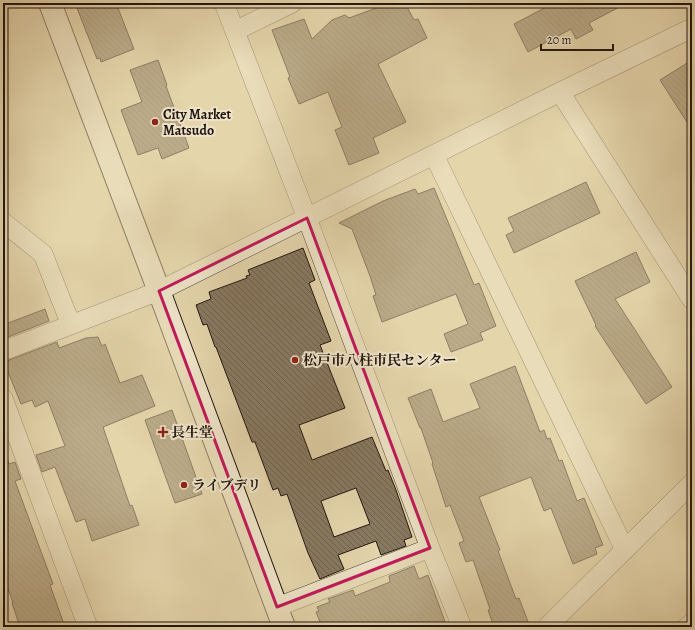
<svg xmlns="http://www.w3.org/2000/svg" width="695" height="630" viewBox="0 0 695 630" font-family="Alegreya,'Noto Serif JP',serif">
<defs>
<pattern id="building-back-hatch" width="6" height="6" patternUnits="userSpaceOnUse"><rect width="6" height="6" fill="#877961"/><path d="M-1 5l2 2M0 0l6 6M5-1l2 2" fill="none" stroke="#6e624f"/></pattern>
</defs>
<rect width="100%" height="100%" fill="#e5d5ac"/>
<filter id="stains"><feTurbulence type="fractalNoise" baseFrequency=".005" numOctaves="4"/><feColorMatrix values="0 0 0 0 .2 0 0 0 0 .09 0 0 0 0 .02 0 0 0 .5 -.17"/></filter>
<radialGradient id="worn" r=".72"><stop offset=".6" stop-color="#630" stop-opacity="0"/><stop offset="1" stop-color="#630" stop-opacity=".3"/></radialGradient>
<path fill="url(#building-back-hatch)" stroke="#221510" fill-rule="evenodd" d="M75 3H116L134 49 101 62 100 58 97 59Z
M390 3H405L414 20 418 19 427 38 378 64 406 122 373 138 379 153 349 165 335 130 342 127 328 92 299 104 288 78 290 77 272 30 304 19 312 39 332 20 345 15 349 18Z
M554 3H627L589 23 593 30 576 39 571 29 528 52 514 24Z
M158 60 167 85 166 86 189 148 162 159 158 148 138 155 121 110 142 102 130 70Z
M692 60V130L660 80Z
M586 182 600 213 514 253 506 235 514 231 508 218Z
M434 188 474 285 479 283 496 326 480 333 483 340 451 352 444 334 468 324 456 294 382 322 373 296 376 295 370 276 352 229 339 223 383 201 415 189 418 194Z
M303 248 315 280 309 283 331 341 320 345 345 408 299 425 312 460 372 437 386 471 388 470 396 490 412 537 404 540 406 546 381 555 376 541 338 555 344 569 320 579 308 553 287 494 281 496 278 488 273 490 255 442H252L216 347H215L207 324 203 325 196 305 211 299 209 292 247 278 246 276 250 275 248 270ZM356 488 370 524 334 537 321 501Z
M636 252 650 282 615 299 672 387 646 404 595 326 596 325 575 281Z
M45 309 49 321 3 339V325Z
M98 337 102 346 105 344 120 383 142 375 155 406 103 427 130 506 132 505 139 525 92 541 85 519 76 522 55 467 42 472 36 455 65 446 48 401 35 407 32 400 21 404 4 362 57 342 59 348 86 338Z
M515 366 540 432 544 430 547 439 550 438 559 461 562 460 577 501 584 498 603 545 595 548 597 554 573 564 551 508 544 511 531 477 479 497 500 550 498 551 516 599 519 598 530 627H494L488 610 490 609 473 560 466 562 459 543 464 541 450 505 446 507 432 464 433 463 421 428H420L408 398 431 389 443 422 480 408 470 384Z
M172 410 202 494 175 503 145 420Z
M3 454H6L9 464 15 462 21 479 15 481 53 584 50 585 65 627H35L32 623 20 627 12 603H13L3 574Z
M414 566 419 579 428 575 447 627H322L316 612 319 611 317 607 330 602 328 599 353 590 355 596 390 582 389 576Z"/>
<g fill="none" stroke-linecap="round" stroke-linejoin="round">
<defs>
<path id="street" d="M224 3 307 218 430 548 462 627
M235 31 292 3
M560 92 692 300
M434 155 625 550
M3 222 43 254 71 325
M3 351 159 291 560 92 692 28
M3 398 88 627
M277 607 430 548
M547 627 692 483
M687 627 692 623"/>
<path id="secondary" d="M50 3 159 291 284 627"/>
</defs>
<use href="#street" stroke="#534537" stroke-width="20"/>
<use href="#secondary" stroke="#221510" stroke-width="24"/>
<use href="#street" stroke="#eee4c9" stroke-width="19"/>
<use href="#secondary" stroke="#eee4c9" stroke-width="22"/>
</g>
<path d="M0 0H695V630H0ZM307 218 430 548 277 607 159 291Z" fill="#e5d5ac" fill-opacity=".55" fill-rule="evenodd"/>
<path fill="none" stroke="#c2185b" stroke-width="3" stroke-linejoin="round" d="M307 218 430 548 277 607 159 291Z"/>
<g fill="#8f2418" stroke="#eee4c9" stroke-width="1.5">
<circle cx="155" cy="122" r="4"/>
<circle cx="295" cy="360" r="4"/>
<path d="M161 426h4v4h4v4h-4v4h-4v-4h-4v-4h4z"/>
<circle cx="184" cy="485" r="4"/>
</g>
<g text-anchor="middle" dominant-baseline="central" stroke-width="4" stroke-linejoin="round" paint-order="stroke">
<g font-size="14" font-weight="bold" fill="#221510" stroke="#eee4c9" text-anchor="start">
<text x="163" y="114">City Market<tspan x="163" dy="16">Matsudo</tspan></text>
<text x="303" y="360">松戸市八柱市民センター</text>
<text x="171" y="432">長生堂</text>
<text x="192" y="485">ライブデリ</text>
</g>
</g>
<rect width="695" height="630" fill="none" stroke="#e5d5ac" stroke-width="16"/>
<rect x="4" y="4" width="687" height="622" fill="none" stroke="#221510" stroke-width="2"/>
<rect x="8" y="8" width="679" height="614" fill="none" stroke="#221510"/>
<path d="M541 44v6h72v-6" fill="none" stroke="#221510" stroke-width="2"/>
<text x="547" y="44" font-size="12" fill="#221510" stroke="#eee4c9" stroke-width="3" paint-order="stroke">20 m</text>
<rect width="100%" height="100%" filter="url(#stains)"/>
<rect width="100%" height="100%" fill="url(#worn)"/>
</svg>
